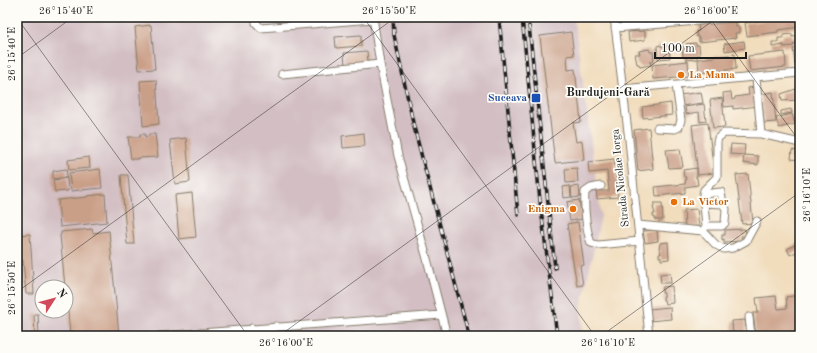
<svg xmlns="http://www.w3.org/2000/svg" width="817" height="353" viewBox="0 0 817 353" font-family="'Old Standard TT',serif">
<rect width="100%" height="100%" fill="#fdfcf7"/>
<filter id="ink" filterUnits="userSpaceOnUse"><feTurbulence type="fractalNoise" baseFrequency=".025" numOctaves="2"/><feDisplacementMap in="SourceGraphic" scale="8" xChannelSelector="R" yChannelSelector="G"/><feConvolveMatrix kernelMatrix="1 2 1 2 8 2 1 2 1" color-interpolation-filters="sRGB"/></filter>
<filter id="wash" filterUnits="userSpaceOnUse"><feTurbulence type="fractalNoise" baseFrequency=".012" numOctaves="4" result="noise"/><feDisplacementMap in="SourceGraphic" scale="16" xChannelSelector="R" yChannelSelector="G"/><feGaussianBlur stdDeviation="0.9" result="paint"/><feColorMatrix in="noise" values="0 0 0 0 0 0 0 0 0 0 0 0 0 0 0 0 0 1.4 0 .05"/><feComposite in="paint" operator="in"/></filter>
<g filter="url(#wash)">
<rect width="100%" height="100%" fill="#f1dcbc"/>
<path fill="#d2bec3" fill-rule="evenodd" d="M17 17H573L576 32 601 216 581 309 583 336H17ZM42 287H66V311H42Z"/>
<g id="blocks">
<path fill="#ca9f87" d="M776 17H800V27L778 30V32L747 36 745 23 776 19Z
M736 21V27H739V33H735L736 38 699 42V37H697L696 31H699L698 25Z
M151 25 155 69 139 70 135 27Z
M645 31V40L629 42 628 32Z
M571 32 574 55 567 56 568 70 575 69 581 122 573 123 576 142 582 141 584 160 555 163 540 36Z
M792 34V37L798 36V43L793 44 794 46 784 47V45L772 47V42H778V38H783V35Z
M361 35V46L336 48 335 37Z
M744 41 745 48 725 51 724 44Z
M696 43V45H699L700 55H697V59L686 60V57H683L682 47H686V44Z
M660 45V46H669L670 58 658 59 657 46Z
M800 48V65H795L793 49Z
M649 49 650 52H653L654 62H650L651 65 640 67 639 64H637L635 54H640L639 51Z
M367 51 368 63 345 66 344 53Z
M785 52 786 67 750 71 748 56Z
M735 54 736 69 699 73 698 59Z
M688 61 689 76 653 79 652 65Z
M156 80 159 124 143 126 140 81Z
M755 87 758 106 733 109V106L724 107 723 93 731 92 732 100 735 99V97L749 95 748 88Z
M796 89V92L800 91V100L782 101 781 94Z
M701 92 703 103 681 106 680 95Z
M773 92 776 122 764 123 761 94Z
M722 98 725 127 713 128 710 100Z
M671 103 672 115 643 118 642 107Z
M704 104 706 121 700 122 699 112 686 114 685 107Z
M791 109 792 113 781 115V111Z
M792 114 795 124 779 128 776 118Z
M800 118V130L797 131 795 119Z
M708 123 714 173 698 175 692 125Z
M649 128 653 169 638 171 634 130Z
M364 133 365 146 343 148 342 136Z
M140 134H145V137L149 136V134H155L158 157 138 158V159H131L128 137H140Z
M186 138 190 182 175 184 170 140Z
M731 144 745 145 744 155 730 154Z
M680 149 683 167 669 168 666 150Z
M792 150 799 151V160L791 159Z
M744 155 758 156V165L743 163Z
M89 157 90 168 69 170 68 160Z
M614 159 618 197 597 199 596 188H600L601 191H609L607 171 589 173 588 162Z
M577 168 578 182 566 183 565 169Z
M697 168V176H696V178H697L698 185 685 187V193L656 196 655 187 685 184 686 177H684L683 170Z
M66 169 67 177 53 179V171Z
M100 169 102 188 71 191 69 173Z
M748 174 753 223 742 224 736 175Z
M121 175H128L134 244H127Z
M67 178 68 191 55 192 53 180Z
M570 186 571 197 564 198 563 187Z
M579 186 580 197 572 198 571 187Z
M192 193 196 237 179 239 175 195Z
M105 194 107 222 60 227 58 200 87 197V196Z
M579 200 582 219 570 221 567 202Z
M654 203H662L663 220H655V217H653V214H655L653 207H654Z
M697 209 699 226 685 227 684 210Z
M578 222 584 265 580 266 583 285 577 286 567 224Z
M92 229 93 233 109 231 119 335 70 336 66 287H65L60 235H61V232Z
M745 229 746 236H741L742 241 724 242V239L722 240V235H725V230Z
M657 230 658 241 645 243 643 231Z
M30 234 34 294H26L23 260H21L19 235Z
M668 242 669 259 661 260V257H659V254H661L660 249H659L660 243Z
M800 242V250L790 255 787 249Z
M670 273 671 283H661L660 274Z
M672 286 673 303 665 304 664 300H663V297H664V293H662L663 287Z
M800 295V336H756L753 313H758L756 298 776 296 778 309 787 308 786 297Z
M670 307 671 319 650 321 649 309Z
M34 314H38L39 336H35Z
M745 320 747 336H733L732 321Z"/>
</g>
</g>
<g filter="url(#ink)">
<use href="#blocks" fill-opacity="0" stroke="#867c6c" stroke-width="1"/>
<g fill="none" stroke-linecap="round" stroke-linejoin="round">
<defs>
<path id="minor" d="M256 17V23L261 28 373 19
M373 17 380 64 398 156 426 255 447 336
M614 17 629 140 649 336
M615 28 745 17
M282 74 380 64
M756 78 761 134
M622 89 800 73
M657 128 675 129 679 127 681 120 676 85
M601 186 591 188 585 192C584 207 586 230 591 243L598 245 640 241
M703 194 721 192 723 204
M703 203 723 204 726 209 725 223 722 226H706
M638 225 703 231 706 226 703 194 704 190 717 177V142L718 138 724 133 761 134 800 143
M703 231 716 245 724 249 733 248 746 241 757 221
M800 290V289
M749 317 751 336
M252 328 263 336
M159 336 441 315
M269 336 271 332 276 326"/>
</defs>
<use href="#minor" stroke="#867c6c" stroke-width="9"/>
<use href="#minor" stroke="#fff" stroke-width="7"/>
<defs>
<path id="rail" d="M393 17 394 35 414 127 469 336
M499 17 518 215
M522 17 540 201 557 336
M529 26 555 268"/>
</defs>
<use href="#rail" stroke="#1c1c1c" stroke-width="3.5"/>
<use href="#rail" stroke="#fdfcf7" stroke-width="2" stroke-dasharray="6" stroke-linecap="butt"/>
</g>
</g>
<path fill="none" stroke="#1c1c1c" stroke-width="1" stroke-opacity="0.45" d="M363 17 595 336M709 17 800 142M17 18 248 336M17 58 73 17M17 292 396 17M279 336 718 17M601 336 800 192"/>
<g fill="#e8710a" stroke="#fdfcf7" stroke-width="1.5">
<circle cx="681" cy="75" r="4"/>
<circle cx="674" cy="202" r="4"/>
<circle cx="573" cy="209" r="4"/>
</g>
<rect fill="#1a4fb4" stroke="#fdfcf7" stroke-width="1.5" x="531" y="93" width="10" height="10" rx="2"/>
<g text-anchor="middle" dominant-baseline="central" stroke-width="3.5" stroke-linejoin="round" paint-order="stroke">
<g font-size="11" font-weight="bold" fill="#c56008" stroke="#fdfcf7" text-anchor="start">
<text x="689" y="75">La Mama</text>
<text x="682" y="202">La Victor</text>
<text x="565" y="209" text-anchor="end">Enigma</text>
</g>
<g font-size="11" font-weight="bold" fill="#164399" stroke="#fdfcf7" text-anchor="end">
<text x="527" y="98">Suceava</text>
</g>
<g font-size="11" fill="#1c1c1c" stroke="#fdfcf7">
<text transform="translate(621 178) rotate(-96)">Strada Nicolae Iorga</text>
</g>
<g font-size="12" font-weight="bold" fill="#1c1c1c" stroke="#fdfcf7">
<text x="608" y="93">Burdujeni-Gară</text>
</g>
</g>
<rect width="817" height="353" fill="none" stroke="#fdfcf7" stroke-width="44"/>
<g transform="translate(54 299) rotate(54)"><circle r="19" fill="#fdfcf7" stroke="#a3a29f"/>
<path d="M0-3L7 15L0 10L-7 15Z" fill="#d1495b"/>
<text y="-6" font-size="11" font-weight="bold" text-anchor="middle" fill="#1c1c1c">N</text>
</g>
<path d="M655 52v6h91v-6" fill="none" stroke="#1c1c1c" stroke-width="2"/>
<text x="661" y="52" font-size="12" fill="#1c1c1c" stroke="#fdfcf7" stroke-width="3" paint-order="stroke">100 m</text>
<rect x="22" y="22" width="773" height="309" fill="none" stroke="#1c1c1c" stroke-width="1.5"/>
<g font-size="10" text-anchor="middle" fill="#1c1c1c">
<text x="66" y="14">26°15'40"E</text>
<text x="389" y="14">26°15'50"E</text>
<text x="711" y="14">26°16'00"E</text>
<text transform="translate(11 54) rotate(-90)" y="4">26°15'40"E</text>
<text transform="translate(806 195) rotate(-90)" y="4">26°16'10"E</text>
<text transform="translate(11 288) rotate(-90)" y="4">26°15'50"E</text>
<text x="286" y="346">26°16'00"E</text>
<text x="608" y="346">26°16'10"E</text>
</g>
</svg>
